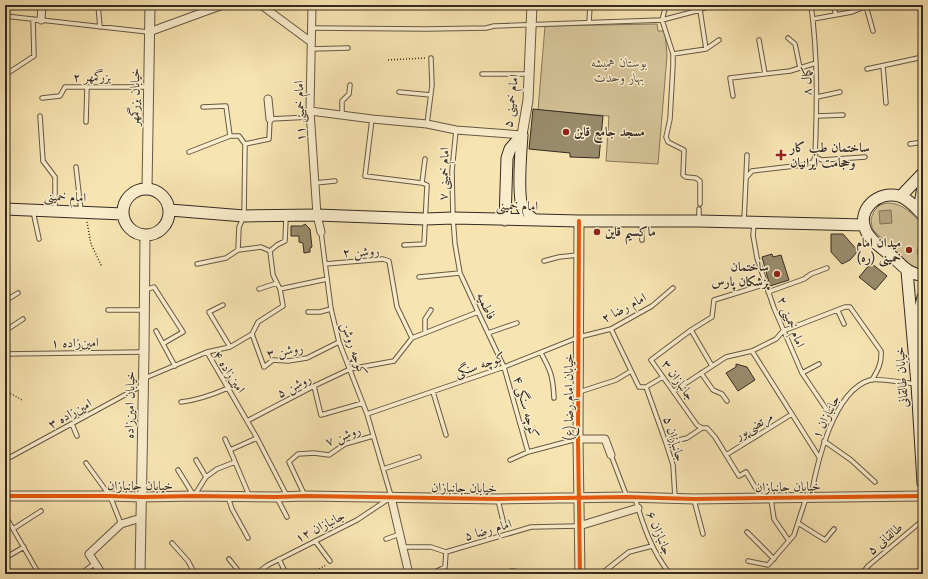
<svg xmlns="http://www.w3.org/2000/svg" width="928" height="579" viewBox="0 0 928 579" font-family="Cardo,Amiri,serif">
<rect width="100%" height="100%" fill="#f7e4b1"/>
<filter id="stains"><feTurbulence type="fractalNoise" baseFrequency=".005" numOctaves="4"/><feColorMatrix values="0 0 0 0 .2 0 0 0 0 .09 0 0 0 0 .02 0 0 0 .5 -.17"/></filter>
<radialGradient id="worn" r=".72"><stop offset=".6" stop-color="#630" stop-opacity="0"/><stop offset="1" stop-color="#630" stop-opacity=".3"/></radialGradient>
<path fill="#d6c499" stroke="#85775e" d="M657 24 658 31H665L667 56 658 164 606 161 609 116 538 110 545 26Z
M887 203C904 203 912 214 923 225L919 223V228H923V230L920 231V235H923V237L920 238 921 242H923V245L917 250 919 260 923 257V271L914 269 874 231 872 227 871 219 874 211 880 205Z"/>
<path fill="#b5a580" stroke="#81745a" d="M891 210 892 223 880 224 879 211Z"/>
<path fill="#998b6c" stroke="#342a22" d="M533 109 603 116 599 158 570 157V153L529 149Z
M305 224 310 229 312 247 310 248V252L304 253 303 243 299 242V236H291V226H302Z
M831 234H843L858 251 850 260 842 264 831 252Z
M772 254 773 257 781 255 789 280 770 286 762 257Z
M871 263 887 276 875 290 859 277Z
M736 364 747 367 755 380 738 391 726 373 736 367Z"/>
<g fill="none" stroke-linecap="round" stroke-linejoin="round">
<defs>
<path id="service" d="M7 5V16
M98 5 100 27
M666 5 662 20 673 54V65L670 119 666 137 668 142 684 150 683 175 686 177 696 178 700 181V204
M811 5C818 56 817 106 815 157
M833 5 836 15
M866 6 873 31
M700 10 706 49
M5 16 148 32
M813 19 852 12 869 5
M589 23 590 5
M312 28 427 29 486 28 494 26 662 20 700 10 711 5
M788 38 795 44 800 68
M759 40 765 74
M311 49 348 48
M673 54 706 49 719 40
M883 66 886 103
M867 69 923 57
M482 74H528
M5 75 34 56 33 19
M399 92 431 95
M733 96 730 78 790 71 816 63
M817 97 840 92
M42 98 60 96 65 87H148
M203 107 226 106 230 136
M342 115V101L349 94 350 85
M40 116 43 161 55 177V209
M817 116 843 115
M372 119 365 176 422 183 427 185 424 244 404 245
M86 122 87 87
M427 124 432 85 431 58
M456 130 452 171 453 218 455 244 460 273 478 312 504 367 528 452
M910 144 923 142
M189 152 230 136H239L245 144
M815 157 822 160 865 157
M76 167 81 211
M746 177 747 155
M315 183 335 181
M422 183 425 159
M33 211 39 239
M699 220V209
M744 221 746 178 752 171 803 165 813 162 815 157
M641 222 642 240
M754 224 753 235 757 258 774 308 802 373 833 419
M321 232 331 309 339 342 367 414 391 496
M238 250 239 227 244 216 245 144 269 139 270 119 311 117
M270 251 277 245 285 241 286 218
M544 261 559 257 578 255
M197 264 226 258 238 250 261 247 270 251 273 275 280 289 283 306 258 322 252 334 230 347 207 352
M325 264 383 259 389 261 397 307 412 338
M419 277 460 273
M259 289 277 283
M280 289 327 279
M145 290 154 287 183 332 164 343
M768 292 804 279 811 274 827 268
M5 301 18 293
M223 305 209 312 230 347
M108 310H143
M838 311 844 324
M308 312H320L331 309
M611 329 639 387H646L663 377
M691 330 712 366
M5 331 23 319
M156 331 175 366
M425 333V319L431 310
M488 333 517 323
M252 334 264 367 273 360 288 361 307 358 339 342
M752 351 819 457
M541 353C551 371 553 377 554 398
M5 354 143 352
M701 373 713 390 722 394 727 401
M802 373 819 364
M145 378 207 352 257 438 287 496
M314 386 321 415 363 403
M646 387 666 443 673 465 675 497
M674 391 726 357 752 351 776 339 783 331 845 307H850L881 351C882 363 878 370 872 380
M433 392 446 435
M579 392 616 380 631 371
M181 402C198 400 212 395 228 388
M367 414 504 367 579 337 611 329 652 306 673 288
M247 421 314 386 350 369 394 361 412 338 478 312
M72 424 77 436
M225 439 230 450
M824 441 851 460 875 482
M666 443 687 438 702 428
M611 455 627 497
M726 455 792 414
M5 460 143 385
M196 460 206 477
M510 460 528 452 577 439
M86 463 110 496 121 524
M383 469 419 457
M178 470 194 496 206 477 217 469 235 462
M249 495 230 450 257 438
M305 496 289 462 298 454 314 453 329 455 345 444 373 436
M811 496C817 463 833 391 870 380 879 378 906 383 916 384
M228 497 232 509 248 538
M761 497 746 472 739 476 715 437 707 428H702L697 425 651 360 691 330 712 317 714 300 766 284
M277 498 287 517
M635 498C643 525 652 552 670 574
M771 499 774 519 789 541
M498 500 504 525
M694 500 703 534
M5 515 39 574
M798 523 825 540 834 529
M13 529 41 511
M747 532 774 559
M386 539 400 534
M315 541 330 561
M172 543 188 561 195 574
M403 547H431L446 552 531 527 578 526
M5 558 24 547
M229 559 241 574
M279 559 286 574
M748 561 768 565 794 535 806 498
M141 570 150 574
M81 574 95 563
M256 574 268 565 357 520 387 500
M431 574 445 567 446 552
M501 574 512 571 535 574
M601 574 629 552 652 546
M862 574 868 566 923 520"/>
<path id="minor" d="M261 5 311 42
M312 5 310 111 317 215 321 232
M41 20 42 5
M149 32 223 5
M268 99 270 119
M310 111 372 119 427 124 456 130 522 135
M578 439H605L611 455
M391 497 409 574
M579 526 638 508
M102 574 89 554 121 524 141 518"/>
<path id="tertiary" d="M522 135 528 100 532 5
M147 189 150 5
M579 221 578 439 580 574
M5 496H110L142 497 194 496 276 497 305 496 498 499 627 497 694 499 923 496
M140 574 144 352 145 235"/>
<path id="secondary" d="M522 135C521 149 517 198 523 209 526 213 530 217 534 220
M123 212a23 23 0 1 1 46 0a23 23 0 1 1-46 0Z
M901 196 923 173
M5 209 123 214
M170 210 244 216 317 215 425 219 453 218 579 221H699L864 225
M919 211 923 186
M923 215C916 208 909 199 899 196 878 190 856 210 866 231 871 241 884 250 893 257 902 265 909 275 923 275
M505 220 507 158 510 149 522 135
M907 271 917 384 923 483
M923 297 921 306 923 331"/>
</defs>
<use href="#service" stroke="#655846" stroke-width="5.5"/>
<use href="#minor" stroke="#655846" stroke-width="9"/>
<use href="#tertiary" stroke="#655846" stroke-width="11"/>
<use href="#secondary" stroke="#342a22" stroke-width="13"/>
<path stroke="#342a22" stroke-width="1.5" stroke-dasharray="1 2" stroke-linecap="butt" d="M388 60 425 58
M87 222 91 244 102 267
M5 393 8 392 22 400
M773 569 778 574
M322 574 319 569 326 565"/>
<use href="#service" stroke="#faedcc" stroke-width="3.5"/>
<use href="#minor" stroke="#faedcc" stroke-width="7"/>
<use href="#tertiary" stroke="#faedcc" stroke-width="9"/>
<use href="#secondary" stroke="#faedcc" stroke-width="11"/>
<defs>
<path id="cycleway" d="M579 221 578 439 580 574
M5 496H110L142 497 194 496 276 497 305 496 498 499 627 497 694 499 923 496"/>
</defs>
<use href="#cycleway" stroke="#faedcc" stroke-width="6"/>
<use href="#cycleway" stroke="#e8590c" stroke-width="4"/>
</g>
<g fill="#8f2418" stroke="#faedcc" stroke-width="1.5">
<circle cx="566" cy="132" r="4"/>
<path d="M779 149h4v4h4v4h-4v4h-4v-4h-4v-4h4z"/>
<circle cx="597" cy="232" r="4"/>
<circle cx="909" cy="250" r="4"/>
<circle cx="777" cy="274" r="4"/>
</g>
<g text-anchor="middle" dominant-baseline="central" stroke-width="3" stroke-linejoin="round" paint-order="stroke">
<g font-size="13" font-style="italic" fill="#5c5040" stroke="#faedcc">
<text x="619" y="63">بوستان همیشه<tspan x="619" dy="15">بهار وحدت</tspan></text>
</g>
<g font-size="13" fill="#342a22" stroke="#faedcc">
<text x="92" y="77">بزرگمهر ۲</text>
<text transform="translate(807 81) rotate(-91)">کمال ۸</text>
<text transform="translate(135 97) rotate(-89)">خیابان بزرگمهر</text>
<text transform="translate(511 101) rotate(-83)">امام خمینی ۵</text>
<text transform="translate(300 111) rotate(-92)">امام خمینی ۱۱</text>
<text transform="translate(444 174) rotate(-88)">امام خمینی ۷</text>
<text transform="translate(65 197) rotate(2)">امام خمینی</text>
<text transform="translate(517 206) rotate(1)">امام خمینی</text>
<text transform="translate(361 252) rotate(-3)">روشن ۲</text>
<text transform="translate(486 306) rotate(65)">فاطمیه</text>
<text transform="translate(624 308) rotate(-28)">امام رضا ۲</text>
<text transform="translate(791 322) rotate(68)">امام خمینی ۲</text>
<text transform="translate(75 343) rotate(-1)">امین‌زاده ۱</text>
<text transform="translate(354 349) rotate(71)">کوچه روشن</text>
<text transform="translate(285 351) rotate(-10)">روشن ۳</text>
<text transform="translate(480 365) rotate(-19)">کوچه سنگی</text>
<text transform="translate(229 372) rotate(57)">امین‌زاده ۴</text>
<text transform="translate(902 377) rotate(-94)">خیابان طالقانی</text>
<text transform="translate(678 380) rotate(54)">جانبازان ۳</text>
<text transform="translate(294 386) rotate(-27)">روشن ۵</text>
<text transform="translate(569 397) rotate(-90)">خیابان امام رضا (ع)</text>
<text transform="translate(130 405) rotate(-89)">خیابان امین‌زاده</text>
<text transform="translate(526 407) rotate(74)">کوچه سنگی ۴</text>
<text transform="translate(70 414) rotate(-29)">امین‌زاده ۳</text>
<text transform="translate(826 417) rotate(-64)">جانبازان ۱</text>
<text transform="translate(754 426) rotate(-31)">مرتضی‌پور</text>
<text transform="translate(343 436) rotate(-21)">روشن ۷</text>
<text transform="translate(674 439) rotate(73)">جانبازان ۵</text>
<text x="140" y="486">خیابان جانبازان</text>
<text transform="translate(788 487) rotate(-1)">خیابان جانبازان</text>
<text transform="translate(464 488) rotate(1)">خیابان جانبازان</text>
<text transform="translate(320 527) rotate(-27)">جانبازان ۱۲</text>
<text transform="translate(488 530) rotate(-16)">امام رضا ۵</text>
<text transform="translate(659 533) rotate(67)">جانبازان ۶</text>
<text transform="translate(885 539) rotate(-40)">طالقانی ۵</text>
</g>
<g font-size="13" font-weight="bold" fill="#342a22" stroke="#faedcc" text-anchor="start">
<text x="574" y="132">مسجد جامع قاین</text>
<text x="790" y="148">ساختمان طب کار<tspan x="790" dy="15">و‌حجامت ایرانیان</tspan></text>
<text x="605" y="232">ماکسیم قاین</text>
<text x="901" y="243" text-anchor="end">میدان امام<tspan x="901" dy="15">خمینی (ره)</tspan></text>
<text x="769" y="267" text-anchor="end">ساختمان<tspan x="769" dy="15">پزشکان پارس</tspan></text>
</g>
</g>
<rect width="928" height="579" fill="none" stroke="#f7e4b1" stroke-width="20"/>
<rect x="6" y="6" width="916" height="567" fill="none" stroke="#342a22" stroke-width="2"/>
<rect x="10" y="10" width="908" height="559" fill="none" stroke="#342a22"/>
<rect width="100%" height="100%" filter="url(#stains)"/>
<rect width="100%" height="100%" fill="url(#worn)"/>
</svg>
